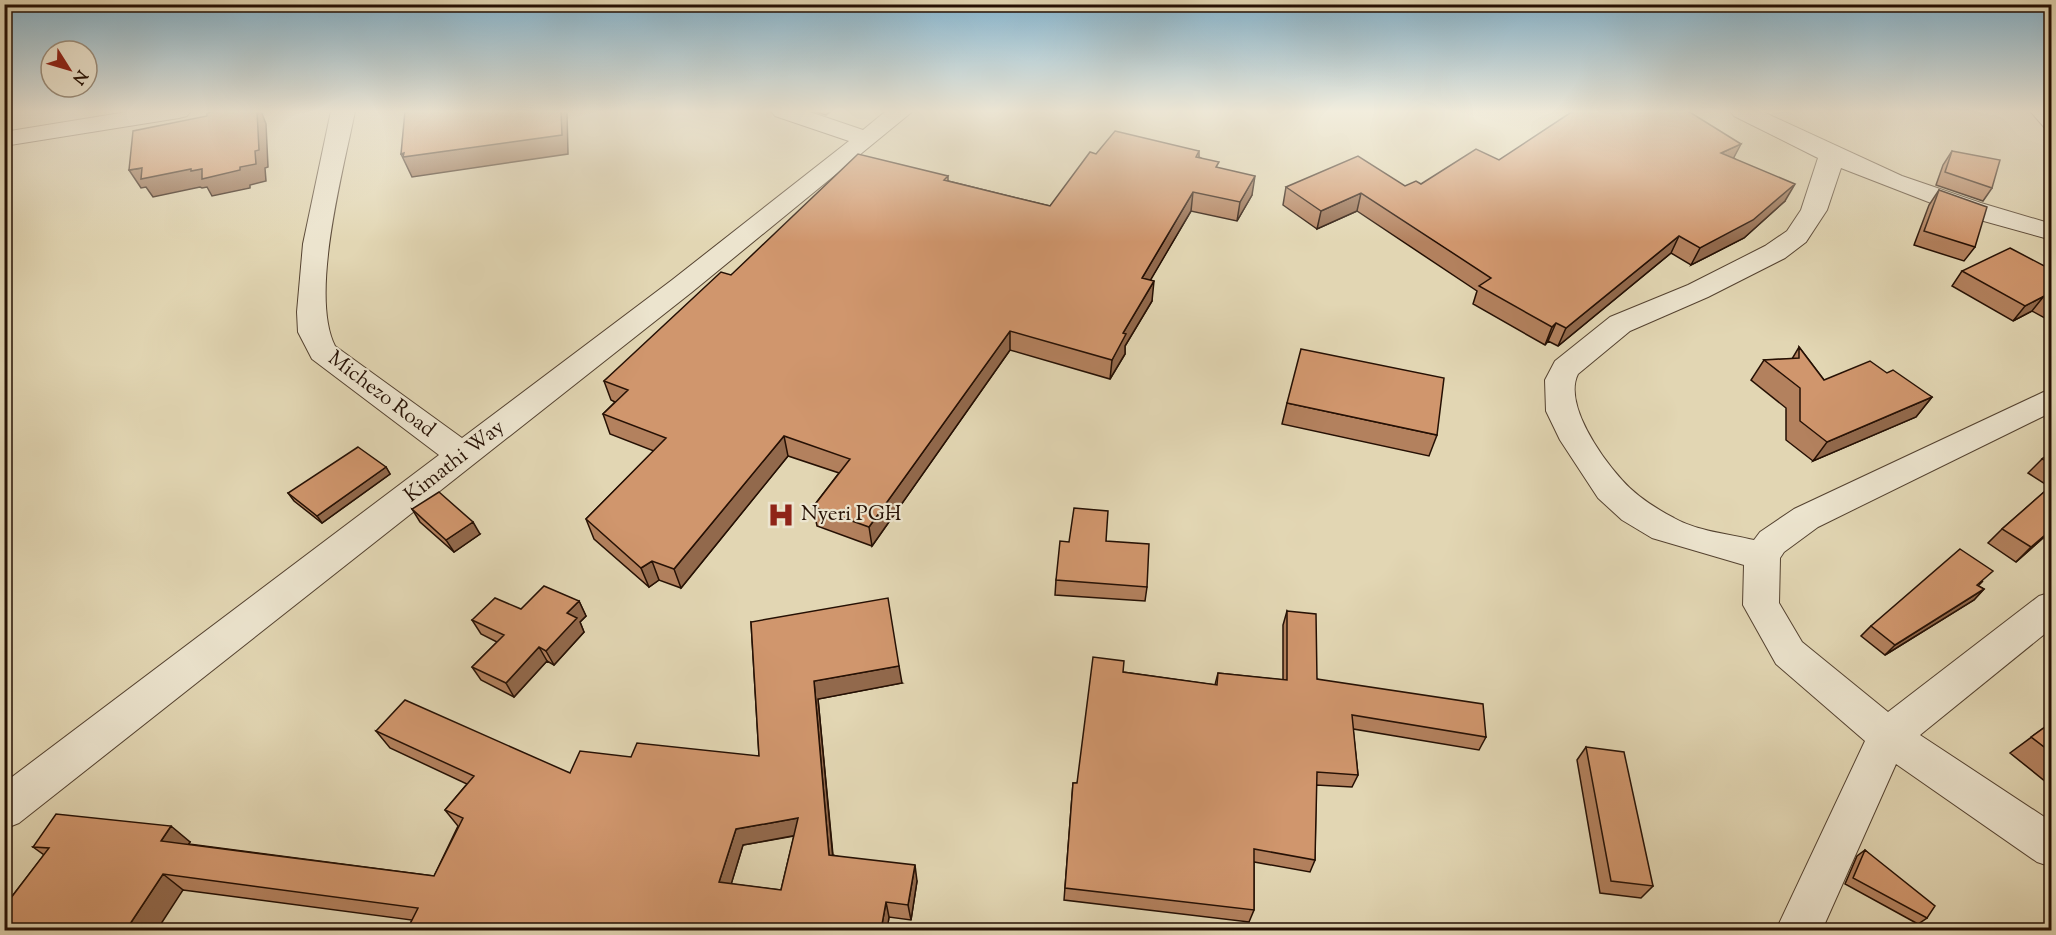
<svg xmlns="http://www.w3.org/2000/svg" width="2056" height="935" viewBox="0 0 2056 935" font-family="'Sorts Mill Goudy',serif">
<rect width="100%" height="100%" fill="#e2d6b3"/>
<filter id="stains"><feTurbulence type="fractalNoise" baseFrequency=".00333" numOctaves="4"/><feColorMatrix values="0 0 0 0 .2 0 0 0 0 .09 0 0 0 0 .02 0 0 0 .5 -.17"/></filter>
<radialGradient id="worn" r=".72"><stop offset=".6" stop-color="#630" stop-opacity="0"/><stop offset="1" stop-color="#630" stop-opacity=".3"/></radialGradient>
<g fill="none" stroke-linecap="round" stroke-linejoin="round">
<defs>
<path id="minor" d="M133 111H191L187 116 179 118 4 146V132Z
M331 111H355C344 168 309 295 335 346L462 438 672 280 849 141 775 116 771 111H807L863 130 886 111H913L692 292 19 823 4 829V783L439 455 312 359 298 332 297 312 303 244Z
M1730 111H1761L1902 176 1981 203 2052 224V240L1962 215 1841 168 1827 210 1806 242 1785 258 1708 297 1630 331 1578 374C1563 404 1602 458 1622 480 1636 496 1655 508 1674 518 1697 531 1728 534 1754 540L1760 532 1794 509 2052 388V412L1818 527 1784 552 1780 558 1779 603 1802 642 1888 712 2039 596 2052 592V628L1920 735 2052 822V867L2037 862 1896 764 1822 930H1776L1865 741 1776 664 1743 605 1744 565 1652 538 1622 520 1598 498 1560 440 1546 411 1545 380 1555 361 1610 317 1688 285 1765 246 1787 231 1801 210 1818 158 1734 116Z
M2030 111H2052V129L2044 127Z"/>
</defs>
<use href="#minor" stroke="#544230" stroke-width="2"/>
<use href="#minor" fill="#ece4ce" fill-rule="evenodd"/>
</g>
<path fill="#b3815e" stroke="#251004" stroke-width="1.5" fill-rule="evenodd" d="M812 111H831L826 115Z
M1199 151V157L1218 168 1252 195 1237 221 1191 211 1150 280 1152 301 1125 346V354L1110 379 1010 350 872 546 817 526 813 507 839 473 788 456 681 588 659 580 649 587 594 539 586 519 654 451 610 434 603 414 615 402 611 400 604 381 731 275 948 176V181L1050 206 1096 154Z
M1952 151 1992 188 1983 201 1936 185 1943 165Z
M1734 158 1785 201 1744 238 1691 265 1671 253 1558 346 1548 341 1545 345 1473 304 1477 291 1357 211 1317 229 1283 205 1286 187 1405 186 1421 184 1499 160Z
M1939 190 1975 247 1964 261 1914 245 1929 205Z
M2052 270V322L2032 311 2013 321 1952 286 1962 271Z
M1799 347 1824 380 1887 373 1932 397 1916 417 1813 461 1786 440V408L1751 380 1764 360 1792 359Z
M1287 403 1437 435 1429 456 1282 424Z
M2052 452V530L2016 562 1988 543 2002 529 2050 487 2028 473 2042 459Z
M386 467 390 474 322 523 294 501 288 493Z
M412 509 480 534 454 552 420 522Z
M1106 541 1147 587 1145 601 1055 595 1056 580 1069 542Z
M1983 581 1978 586 1984 589 1974 600 1885 655 1861 636 1871 626Z
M579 601 586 616 580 622 584 632 554 665 547 661 514 697 481 680 472 667 497 642 481 634 472 620 521 609Z
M1287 611 1317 679 1486 737 1479 750 1353 729 1358 775 1352 787 1316 785 1315 860 1310 872 1254 862V910L1249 922 1064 900 1073 783H1077L1123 672 1215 685 1218 673 1283 680V625Z
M751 622 902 683 818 699 833 855 917 881 911 920 889 917 887 930H407L412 920 183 890 7 903 44 855 33 847 190 842 189 844 434 876 458 826 445 810 467 784 390 748 376 731 570 773 631 757 759 756ZM794 836 781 890 731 884 743 845Z
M2052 722V778L2046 782 2010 753Z
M1586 747 1653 886 1641 898 1600 893 1577 760Z
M1865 850 1927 918 1918 924 1845 884 1857 856Z"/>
<path fill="#92694c" stroke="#251004" stroke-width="1.5" d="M255 111H261L266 124 268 167 265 168 266 181 250 185V188L212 196 207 187 202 188 200 187 153 197 146 187 141 188 129 170 142 168 191 169 240 167Z
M561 111H567L568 154 412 177 401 154Z
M1741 144 1732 161 1721 153Z
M1255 176 1252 195 1237 221 1240 202Z
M1795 184 1785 201 1744 238 1691 265 1700 248Z
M1193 192 1191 211 1140 298 1142 278Z
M1361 193 1357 211 1317 229 1321 211Z
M1679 236 1671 253 1558 346 1566 328Z
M1154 281 1152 301 1125 346V354L1110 379 1112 360 1123 333Z
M2044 296 2032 311 2013 321 2025 306Z
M1556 323 1548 341 1545 345 1552 327Z
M1010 331V350L872 546 869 527Z
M1932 397 1916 417 1813 461 1827 442Z
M784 436 788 456 681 588 674 569Z
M386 467 390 474 322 523 317 516Z
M473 522 480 534 454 552 446 540Z
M2052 529V530L2016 562 2031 547Z
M652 561 659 580 649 587 641 568Z
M1984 589 1974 600 1885 655 1895 645Z
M579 601 586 616 580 622 584 632 554 665 546 651 567 613Z
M539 647 547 661 514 697 506 683Z
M899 666 902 683 818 699 834 870 829 855 814 681Z
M798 818 803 834 743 845 727 898 719 882 736 829Z
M171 826 190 842 181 856 161 841Z
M915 865 917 881 911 920 908 905Z
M163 874 183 890 157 930H126Z
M886 902 889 917 887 930H881Z"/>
<path fill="#d0966d" stroke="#251004" stroke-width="1.5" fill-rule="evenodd" d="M216 111H257L259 150 255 151 256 164 240 167V170L202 179V169L191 171V169L141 179 142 168 129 170 133 131 207 116V113Z
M405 111H561L562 135 403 157 404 153 401 154Z
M1573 111H1688L1741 144 1721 153 1795 184 1753 220 1700 248 1679 236 1566 328 1556 323 1552 327 1479 286 1491 278 1361 193 1321 211 1286 187 1358 156 1405 186 1416 181 1421 184 1476 149 1499 160Z
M1115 131 1199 151 1196 157 1219 162 1216 167 1255 176 1240 202 1193 192 1142 278 1154 281 1123 333 1126 334 1112 360 1010 331 869 527 813 507 850 459 784 436 674 569 652 561 641 568 586 519 666 438 603 414 628 390 604 381 721 272 731 275 858 154 948 176 944 180 1050 206 1090 152 1096 154Z
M1952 151 2000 160 1992 188 1945 172Z
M1939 190 1987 207 1975 247 1924 231Z
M2010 248 2052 270V300L2044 296 2025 306 1962 271Z
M1799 347 1824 380 1870 361 1887 373 1893 370 1932 397 1827 442 1800 421V388L1764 360 1799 358Z
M1301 349 1444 378 1437 435 1287 403Z
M358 447 386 467 317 516 288 493Z
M2052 452V464L2042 459Z
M2052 485V529L2031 547 2002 529Z
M439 492 473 522 446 540 412 509Z
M1074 508 1108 511 1106 541 1149 544 1147 587 1056 580 1060 541 1069 542Z
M1960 549 1993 571 1977 585 1984 589 1895 645 1871 626Z
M544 586 579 601 567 613 577 618 546 651 539 647 506 683 472 667 504 635 472 620 495 598 521 609Z
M888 598 899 666 814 681 829 855 915 865 908 905 886 902 881 930H407L418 908 163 874 126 930H4V902L7 903 49 848 33 847 56 814 171 826 161 841 434 876 463 818 445 810 474 776 376 731 405 700 570 773 580 751 631 757 637 743 759 756 751 622ZM798 818 781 890 719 882 736 829Z
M1287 611 1316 614 1317 679 1483 704 1486 737 1352 715 1358 775 1317 772 1315 860 1254 849V910L1065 888 1073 783H1077L1093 657 1124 661 1123 672 1217 685 1218 673 1287 680Z
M2052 722V753L2031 737Z
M1586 747 1624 752 1653 886 1611 881Z
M1865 850 1935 906 1927 918 1853 878Z"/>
<linearGradient id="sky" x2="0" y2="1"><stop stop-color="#87b6d0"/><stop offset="0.46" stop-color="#f2eddd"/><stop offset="1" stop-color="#f2eddd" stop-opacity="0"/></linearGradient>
<rect width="2056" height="242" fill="url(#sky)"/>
<defs>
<symbol id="hospital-bare" viewBox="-9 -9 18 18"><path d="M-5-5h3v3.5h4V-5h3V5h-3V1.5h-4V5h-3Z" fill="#8f2418" stroke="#ece4ce" stroke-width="2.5" paint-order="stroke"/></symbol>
</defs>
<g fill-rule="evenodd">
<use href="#hospital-bare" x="762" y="496" width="38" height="38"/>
</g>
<g text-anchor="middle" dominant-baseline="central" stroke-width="4.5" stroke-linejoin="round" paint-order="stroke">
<g font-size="21" fill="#251004" stroke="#ece4ce">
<text transform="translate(381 395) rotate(37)">Michezo Road</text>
<text transform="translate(455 462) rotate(-38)">Kimathi Way</text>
</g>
<g font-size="21" fill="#251004" stroke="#ece4ce" text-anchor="start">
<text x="801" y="515">Nyeri PGH</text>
</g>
</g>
<rect width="2056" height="935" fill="none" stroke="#e2d6b3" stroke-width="24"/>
<rect x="6" y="6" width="2044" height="923" fill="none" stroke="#251004" stroke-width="3"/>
<rect x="12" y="12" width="2032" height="911" fill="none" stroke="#251004" stroke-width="1.5"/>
<g transform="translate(69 69) rotate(127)"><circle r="28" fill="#ece4ce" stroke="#9c8f7d" stroke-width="1.5"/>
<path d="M0-4.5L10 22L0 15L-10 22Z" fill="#8f2418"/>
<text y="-9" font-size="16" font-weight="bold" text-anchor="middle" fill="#251004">N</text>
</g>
<rect width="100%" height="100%" filter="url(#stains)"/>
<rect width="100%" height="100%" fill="url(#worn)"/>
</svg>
